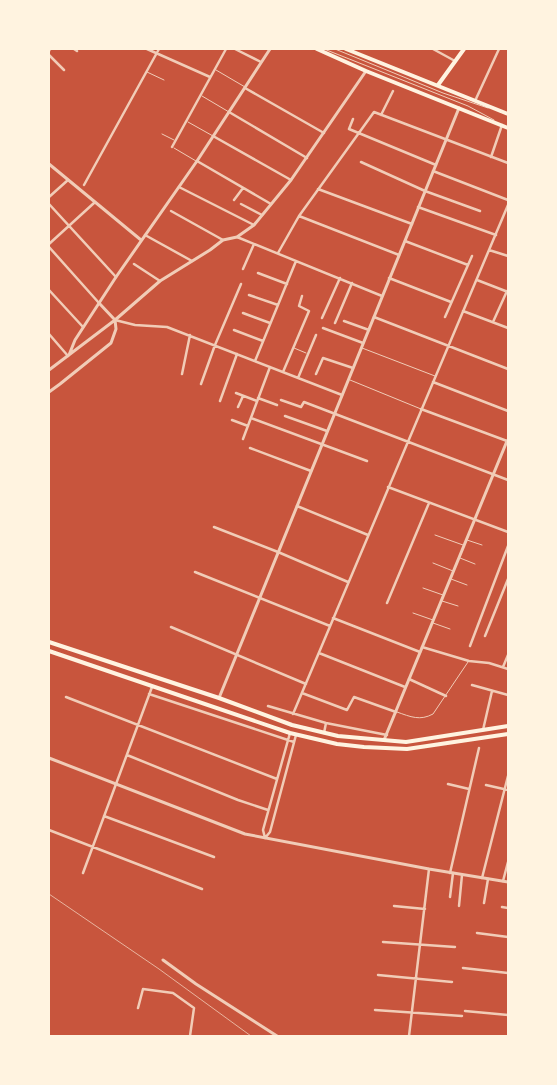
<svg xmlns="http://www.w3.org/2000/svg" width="557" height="1085" viewBox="0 0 557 1085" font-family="'Libre Baskerville',serif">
<rect width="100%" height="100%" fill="#c8553d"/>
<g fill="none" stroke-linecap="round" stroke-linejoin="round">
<path stroke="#f1ccb7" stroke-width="1" d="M324 49 468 106 494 120
M335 49 443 93 488 108
M216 70 245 87
M147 72 164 80
M202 96 229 112
M188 122 213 136
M162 134 174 140
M174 148 196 161
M294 348 306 353
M362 348 435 376
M350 380 421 409
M435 535 463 545
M467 540 482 545
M460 558 475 564
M433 563 453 571
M451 579 467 585
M423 588 443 595
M442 601 458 606
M413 613 433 620
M433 623 450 629
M397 712C411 717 420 721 433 714L468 662"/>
<path stroke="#f1ccb7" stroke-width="2.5" d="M74 49 77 51
M147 49 210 77
M235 49 261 62
M433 49 455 61
M49 51 50 49
M49 55 64 70
M245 88 324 133
M475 101 499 49
M229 112 307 158
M381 115 393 91
M353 119 349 129 436 165
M213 136 291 180
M172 147 226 49
M491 157 502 125
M197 161 271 204
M361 162 425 191 480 211
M433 171 508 200
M84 185 159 49
M179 187 254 225
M318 189 412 224
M49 197 68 180
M234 200 243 188
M49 204 116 277
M241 204 262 215
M418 207 496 235
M171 211 223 240
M299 216 399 255
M145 235 192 261
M237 237 382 296
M405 241 468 265
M49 244 94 203
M49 247 99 303
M489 250 508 256
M278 253 299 216 374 112 508 163
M134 264 160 281
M243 269 254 244
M258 273 287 284
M389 278 451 302
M477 280 508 292
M49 290 83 327
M249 295 278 305
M463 311 508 328
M243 313 270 323
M374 317 508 369
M445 317 472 256
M322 318 340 278
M115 320 135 325 167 327 342 395
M344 321 369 330
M493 322 507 291
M335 323 352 283
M323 328 363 343
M234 330 263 341
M49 334 68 356
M255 361 296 261
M283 372 309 311 299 306 302 296
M182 374 190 335
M316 374 323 358 353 368
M298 378 316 335
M433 382 508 411
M201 384 215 345 241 284
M236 393 257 401
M258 398 277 405
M281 400 301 407 304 402 508 480
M220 401 237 354
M238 407 243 396
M421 409 507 441
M285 416 327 431
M251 418 367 461
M232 420 248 426
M243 439 270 367
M250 448 311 471
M388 487 508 532
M297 506 368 535
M214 527 278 552 348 582
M195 572 330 626
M387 603 429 503
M333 618 420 652
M171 627 306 684
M485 636 508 579
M470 646 508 546
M422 647 469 661 489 663 508 669
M319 653 405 687
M503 667 508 655
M409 679 446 696
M472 685 508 695
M302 693 347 710 354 697 396 712
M149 694 294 742
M66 697 277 779
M268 706 326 723 387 735
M293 714 508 205
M483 730 492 691
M324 733 326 723
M127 755 238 800 268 810
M448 784 469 789
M486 785 508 790
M104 816 214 857
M49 830 202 889
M265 838 263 830 290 733
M265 838 270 832 296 735
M83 873 152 687
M450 873 479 748
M482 878 508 776
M503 881 508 862
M450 897 453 873
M484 903 488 879
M394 906 425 909
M459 906 462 875
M502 907 508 908
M477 933 508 937
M383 942 455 947
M463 968 508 973
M378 975 452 982
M138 1008 143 989 173 993 194 1008 190 1036
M375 1010 462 1016
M465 1011 508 1015
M409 1036 429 869"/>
<path stroke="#f1ccb7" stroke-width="3" d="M49 164 141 240
M99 303 115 320
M69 355 75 340 116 277 197 161 270 49
M49 370 115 320 160 281 210 250 223 240 237 237 254 225 291 180 366 71
M49 392 60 384 111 343 116 329 115 320
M219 698 459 108
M384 740 507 441
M49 758 245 834 429 869 508 882
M163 960 196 984 277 1036"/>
<path stroke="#fff3e0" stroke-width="4" d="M438 85 464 49
M49 642 219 698 292 725 338 736 406 742 508 726
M49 651 290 733 337 744 364 747 407 749 508 734"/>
<path stroke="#fff3e0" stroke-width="4" d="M317 49 366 71 508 128
M346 49 508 114"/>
<path stroke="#e9b49f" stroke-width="1" d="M49 894 159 969 251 1036"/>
</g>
<rect width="557" height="1085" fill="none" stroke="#fff3e0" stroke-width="100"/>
</svg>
